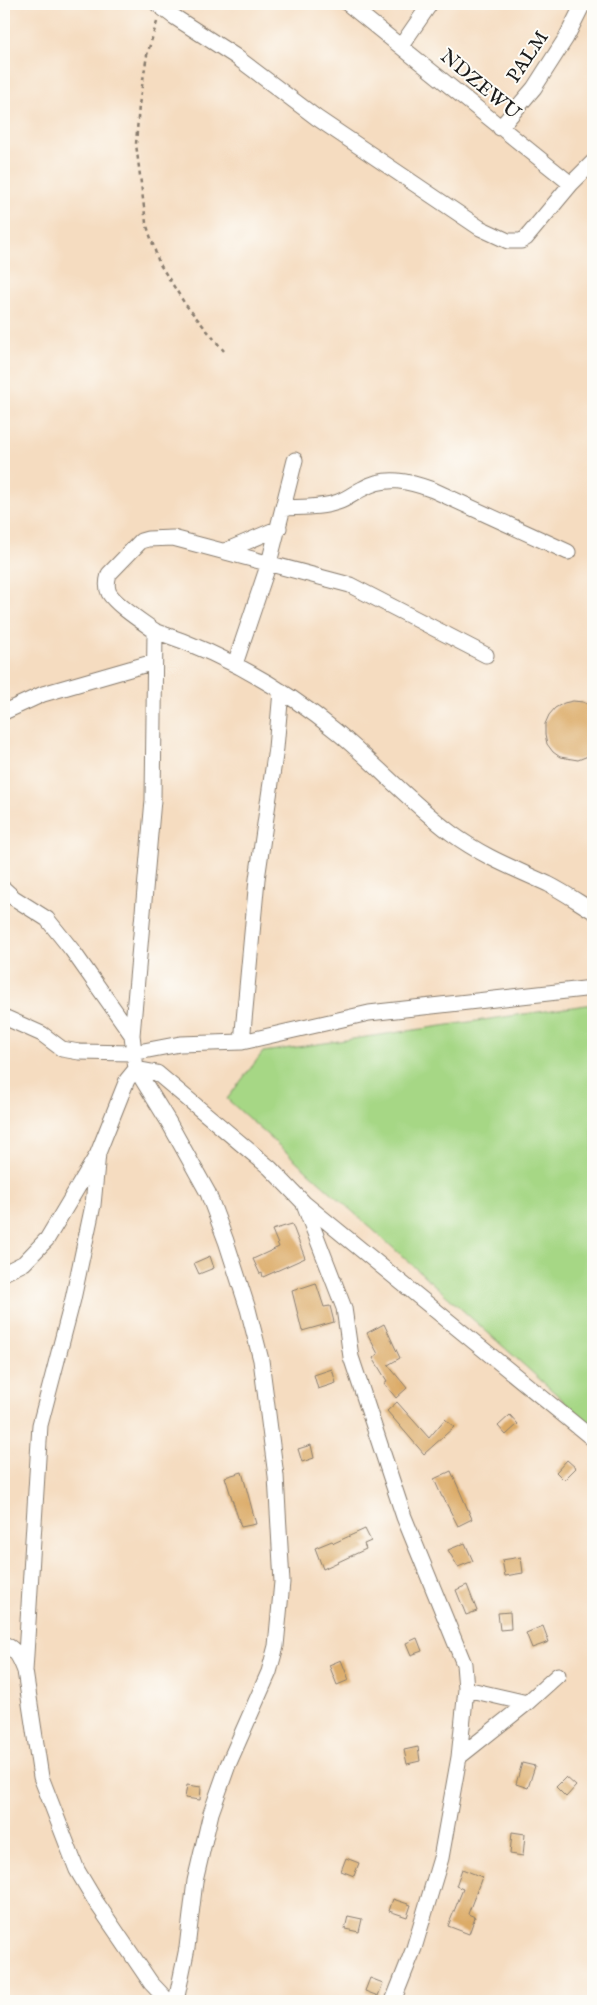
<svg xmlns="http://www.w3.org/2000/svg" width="597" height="2005" viewBox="0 0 597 2005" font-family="'IM FELL English',serif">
<rect width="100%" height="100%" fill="#fdfcf7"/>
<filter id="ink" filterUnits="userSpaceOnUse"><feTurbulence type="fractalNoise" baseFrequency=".02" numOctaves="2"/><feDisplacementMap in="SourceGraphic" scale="10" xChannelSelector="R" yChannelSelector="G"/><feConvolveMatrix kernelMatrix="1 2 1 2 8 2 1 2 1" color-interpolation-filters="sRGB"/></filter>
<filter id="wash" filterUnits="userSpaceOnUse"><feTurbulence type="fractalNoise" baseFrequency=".0096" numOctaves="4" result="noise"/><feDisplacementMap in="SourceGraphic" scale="20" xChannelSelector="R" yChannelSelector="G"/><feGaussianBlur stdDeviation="1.12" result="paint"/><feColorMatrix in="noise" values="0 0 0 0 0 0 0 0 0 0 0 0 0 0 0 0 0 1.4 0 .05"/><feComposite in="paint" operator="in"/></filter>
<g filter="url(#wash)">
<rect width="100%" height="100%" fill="#f5dcc0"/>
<path fill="#a6d785" stroke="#617a50" d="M593 1004V1427L227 1099 263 1052Z"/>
<g id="blocks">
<path fill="#dcab68" d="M573 701 583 702 593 707V754L578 760 560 757 553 752 547 744 545 734V724L549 715 555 708 564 703Z
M292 1224 305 1258 263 1277 262 1273 260 1274 253 1259 279 1247 272 1230Z
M210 1256 214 1268 199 1274 194 1263Z
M316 1283 324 1307 330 1306 334 1322 302 1331 292 1291Z
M384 1324 400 1358 388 1365 407 1388 396 1398 384 1383 387 1381 373 1358 378 1354 367 1333Z
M332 1369 336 1383 318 1389 314 1375Z
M397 1402 429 1438 445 1419 454 1427 424 1454 387 1411Z
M510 1415 518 1424 506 1435 498 1426Z
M311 1445 314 1458 302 1462 298 1449Z
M567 1460 576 1468 564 1480 556 1472Z
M451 1471 472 1519 458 1526 443 1497H442L434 1479Z
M242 1472 256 1524 241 1527 225 1477Z
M365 1529 371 1541 364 1544 366 1549 323 1569 315 1548 332 1541 334 1543Z
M465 1543 473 1561 458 1567 448 1550Z
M521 1557 523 1573 505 1576 502 1560Z
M467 1585 477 1611 466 1615 456 1590Z
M510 1612 511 1629 500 1630 498 1613Z
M543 1626 549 1642 532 1648 526 1633Z
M417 1638 422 1651 411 1655 406 1643Z
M341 1660 349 1680 337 1685 329 1665Z
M418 1747 420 1761 407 1764 404 1750Z
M522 1763 535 1766 528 1788 516 1784Z
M566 1777 576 1786 566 1797 556 1787Z
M187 1785 201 1787 200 1800 185 1798Z
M512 1832 525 1834 523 1856 510 1854Z
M346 1858 359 1863 354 1876 341 1871Z
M462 1869 482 1877 468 1914 475 1917 469 1934 448 1926 463 1889 456 1886Z
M393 1899 411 1905 407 1917 389 1911Z
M348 1916 362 1919 359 1932 345 1929Z
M370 1978 383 1983 378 1996 365 1991Z"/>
</g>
</g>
<g filter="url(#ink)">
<use href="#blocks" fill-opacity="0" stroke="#887c6e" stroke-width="1"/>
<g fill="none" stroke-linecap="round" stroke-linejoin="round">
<defs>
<path id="minor" d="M157 4 173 16 235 56 317 118 480 228 508 241H521L526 238 571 184 593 162
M348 4 571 184
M401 46 430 4
M500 128 534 88 566 38 583 4
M284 508C302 507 321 508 338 502 347 499 354 493 362 489 386 475 409 481 433 490L568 552
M225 551 279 528
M155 631C144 623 116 605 109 593 106 587 107 581 109 574L141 541 148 539 173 538 350 585 486 655
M235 664 269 563 295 460
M4 712 43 694 154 662
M4 889 14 898 47 919 72 950 132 1035
M4 1017 42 1034 62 1049 79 1052 133 1053 180 1044 242 1042 369 1013 593 988
M242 1042 257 879 276 748 281 691
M304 1203 593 1439
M4 1273 24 1263 47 1239 97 1155
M4 1644C16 1649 20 1658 25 1671L41 1777 77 1870 96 1902 151 1983 168 2001
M25 1671 40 1425 73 1299 93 1205 98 1153 127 1080 136 1069 157 1073 270 1168 303 1202 344 1308 351 1357 404 1517 464 1664 466 1689 459 1757 441 1858 414 1948 393 2001
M466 1689 527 1703
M459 1757 527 1703 558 1675
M176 2001 187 1948 195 1881 211 1813 228 1765 269 1672 276 1646 282 1582 276 1476 261 1360 248 1309 226 1241 208 1193 168 1121 136 1069 132 1035 153 800 155 631C221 653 284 688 337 732 376 764 410 802 451 833 482 856 513 868 548 884 564 892 578 902 593 911"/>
</defs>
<use href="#minor" stroke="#887c6e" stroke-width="17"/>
<path stroke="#887c6e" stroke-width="2.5" stroke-dasharray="4 4" stroke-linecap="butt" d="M157 22 147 55 139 105 136 144 146 223 159 263 185 304 224 351"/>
<use href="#minor" stroke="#fff" stroke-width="15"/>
</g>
</g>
<g text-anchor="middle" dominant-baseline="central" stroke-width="4" stroke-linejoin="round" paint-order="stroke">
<g font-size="20" fill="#1c1c1c" stroke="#fdfcf7">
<text transform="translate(528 57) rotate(-56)">PALM</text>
<text transform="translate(480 85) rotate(40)">NDZEWU</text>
</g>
</g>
<rect width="597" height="2005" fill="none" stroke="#fdfcf7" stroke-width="20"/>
</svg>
